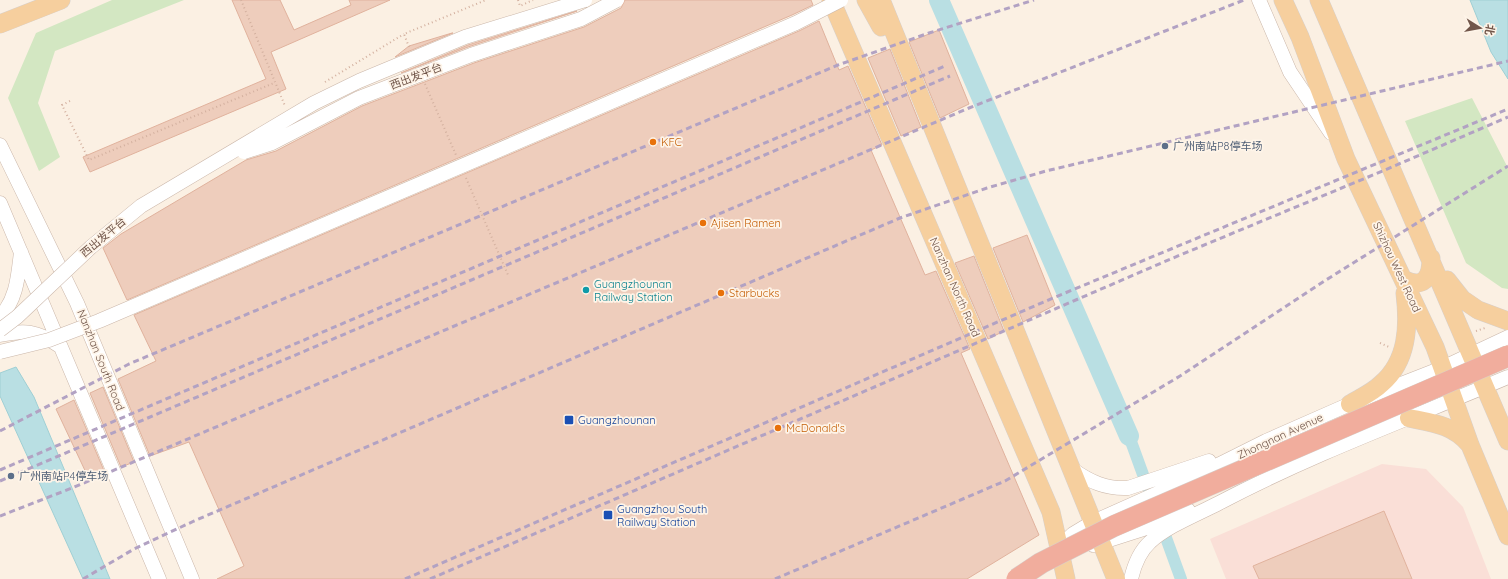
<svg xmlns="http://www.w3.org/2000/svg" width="1508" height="579" viewBox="0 0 1508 579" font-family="Quicksand,'Noto Sans SC',sans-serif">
<rect width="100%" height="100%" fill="#fbf0e3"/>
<path fill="#fadfd7" d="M1382 464 1426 469 1463 507 1491 579H1226L1210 539Z"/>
<path fill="#d3e7c2" d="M112 0H184L55 51 38 103 60 157 39 171 8 98 36 33Z
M1472 98 1508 168V289L1502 288 1466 263 1405 121Z"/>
<path fill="#b9dfe3" stroke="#9fcfd4" d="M1470 0H1508V79L1491 52Z
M16 367 34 397 110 579H83L0 396V373Z"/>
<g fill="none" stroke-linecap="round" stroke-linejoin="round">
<path stroke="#b9dfe3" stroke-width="12" d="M1129 436 1149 491
M1161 524 1181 579"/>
<path stroke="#b9dfe3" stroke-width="20" d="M939 0 1129 436"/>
</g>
<path fill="#eecdbc" stroke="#e0b29d" d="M232 0H280L294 30 351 5 349 0H390L271 52 286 89 90 172 83 157 266 79Z
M625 0H811L813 5 792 15 127 300 103 248 121 234 246 160 276 151 362 106 474 63 584 27 621 8Z
M577 11 468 47 401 73 468 45Z
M819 21 839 70 848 66 882 145 871 150 925 275 936 271 970 349 961 353 1039 535 967 579H217L244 566 189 442 150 456 118 379 156 361 134 315 799 31Z
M939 30 969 104 940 118 909 42Z
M452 33H453L395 57 409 46Z
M890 49 921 127 901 136 868 58Z
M1027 235 1055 305 1023 322 993 248Z
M974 256 1004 331 988 339 955 263Z
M103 387 134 462 121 467 90 393Z
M74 400 105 473 89 479 56 409Z
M1384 511 1412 579H1259L1253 566Z"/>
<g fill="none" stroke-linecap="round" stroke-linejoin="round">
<defs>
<path id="minor" d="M1259 0 1290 72 1331 133
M0 145 77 303 192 579
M0 203 159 579
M0 317C17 299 18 276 21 252
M0 335C25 330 37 331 58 345
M1072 469C1090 482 1106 489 1128 488L1209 461
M1093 545 1143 529 1188 510
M1059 547 1073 534 1093 522 1196 476 1266 441 1350 404 1442 368 1508 337
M1131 579C1134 566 1140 551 1150 542 1167 526 1198 514 1219 503 1312 454 1411 418 1508 377"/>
<path id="major" d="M831 0 1051 512 1066 579
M866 0 881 27
M881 0 1116 579
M1283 0 1300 37 1346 159 1435 347 1470 445 1508 536
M1319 0 1508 441
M0 24 61 0
M1403 279C1423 289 1431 279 1431 258
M1447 280 1462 299 1478 310 1508 321
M1350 404C1360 398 1373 392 1381 384 1408 361 1409 326 1405 293
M1409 418C1433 423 1453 425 1469 444"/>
</defs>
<use href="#minor" stroke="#cbb7aa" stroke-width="15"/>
<use href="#major" stroke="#d7d0cc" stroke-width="19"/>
<path stroke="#d3b09f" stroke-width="2" stroke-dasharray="1 3" stroke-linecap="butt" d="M241 0 285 106
M518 0 520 6 533 0
M409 47 404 34 486 0
M325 82 404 34
M425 84 456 155
M70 101 62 105 89 160 274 83
M466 178 508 275
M1476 331 1485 328
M1380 343 1389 347"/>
<use href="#minor" stroke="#fff" stroke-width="14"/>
<use href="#major" stroke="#f6cf9e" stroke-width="18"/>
<path stroke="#b2a2c3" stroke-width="3" stroke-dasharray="6 4" stroke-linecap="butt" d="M0 431 129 364 838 65 929 33 1034 0
M0 470 945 66
M0 481 950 76
M0 516 72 488 969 108 1244 0
M83 579 134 549 194 521 900 218 987 188 1046 171 1508 61
M405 579 1053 298 1508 109
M430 579 1173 258 1385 170 1508 117
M775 579 1005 481 1180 376 1326 280 1508 166"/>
<defs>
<path id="minor-bridge" d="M244 152 272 143 359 98 471 55 581 19 617 0
M0 330 17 317 91 247 141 206 314 103 359 81 465 37 585 0
M0 352 49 340 99 321 796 23 841 0"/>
<path id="highway-bridge" d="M1017 579 1041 563 1114 526 1508 356"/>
</defs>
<use href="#minor-bridge" stroke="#cbb7aa" stroke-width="15" stroke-linecap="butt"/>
<use href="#highway-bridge" stroke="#d7d0cc" stroke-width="22" stroke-linecap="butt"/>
<use href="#minor-bridge" stroke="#fff" stroke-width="14"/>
<use href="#highway-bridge" stroke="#f1ad9d" stroke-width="21"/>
</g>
<g fill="#e8710a" stroke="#fef4e8" stroke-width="1.5">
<circle cx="653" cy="142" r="4"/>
<circle cx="703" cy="223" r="4"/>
<circle cx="721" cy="293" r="4"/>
<circle cx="778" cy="428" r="4"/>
</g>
<g fill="#5c6f8a" stroke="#fef4e8" stroke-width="1.5">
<circle cx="1165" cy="146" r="4"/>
<circle cx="11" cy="476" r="4"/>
</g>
<circle fill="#0f9aa8" stroke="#fef4e8" stroke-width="1.5" cx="586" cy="290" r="4"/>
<g fill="#1a4fb4" stroke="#fef4e8" stroke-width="1.5">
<rect x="564" y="415" width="10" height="10" rx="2"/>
<rect x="603" y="510" width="10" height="10" rx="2"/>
</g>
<g text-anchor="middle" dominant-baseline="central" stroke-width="3.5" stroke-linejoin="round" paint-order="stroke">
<g font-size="11" fill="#71564a" stroke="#fef4e8">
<text transform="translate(416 76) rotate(-21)">西出发平台</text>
<text transform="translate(103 237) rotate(-40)">西出发平台</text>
<text transform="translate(1397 267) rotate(65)">Shizhou West Road</text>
<text transform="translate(955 287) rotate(66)">Nanzhan North Road</text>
<text transform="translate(101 360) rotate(68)">Nanzhan South Road</text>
<text transform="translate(1280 436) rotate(-25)">Zhongnan Avenue</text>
</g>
<g font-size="11" fill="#c56008" stroke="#fef4e8" text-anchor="start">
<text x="661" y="142">KFC</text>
<text x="711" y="223">Ajisen Ramen</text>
<text x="729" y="293">Starbucks</text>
<text x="786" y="428">McDonald's</text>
</g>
<g font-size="11" fill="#4e5e75" stroke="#fef4e8" text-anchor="start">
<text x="1173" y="146">广州南站P8停车场</text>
<text x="19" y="476">广州南站P4停车场</text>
</g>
<g font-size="11" fill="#0d838f" stroke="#fef4e8" text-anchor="start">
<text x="594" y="284">Guangzhounan<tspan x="594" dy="13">Railway Station</tspan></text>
</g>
<g font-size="11" fill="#164399" stroke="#fef4e8" text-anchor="start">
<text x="578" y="420">Guangzhounan</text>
<text x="617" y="509">Guangzhou South<tspan x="617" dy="13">Railway Station</tspan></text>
</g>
</g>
<g transform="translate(1480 28) rotate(101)" stroke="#fef4e8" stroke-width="3" paint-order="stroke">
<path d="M0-3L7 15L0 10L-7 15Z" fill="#71564a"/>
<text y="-6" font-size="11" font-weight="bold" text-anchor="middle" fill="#71564a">北</text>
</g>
</svg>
